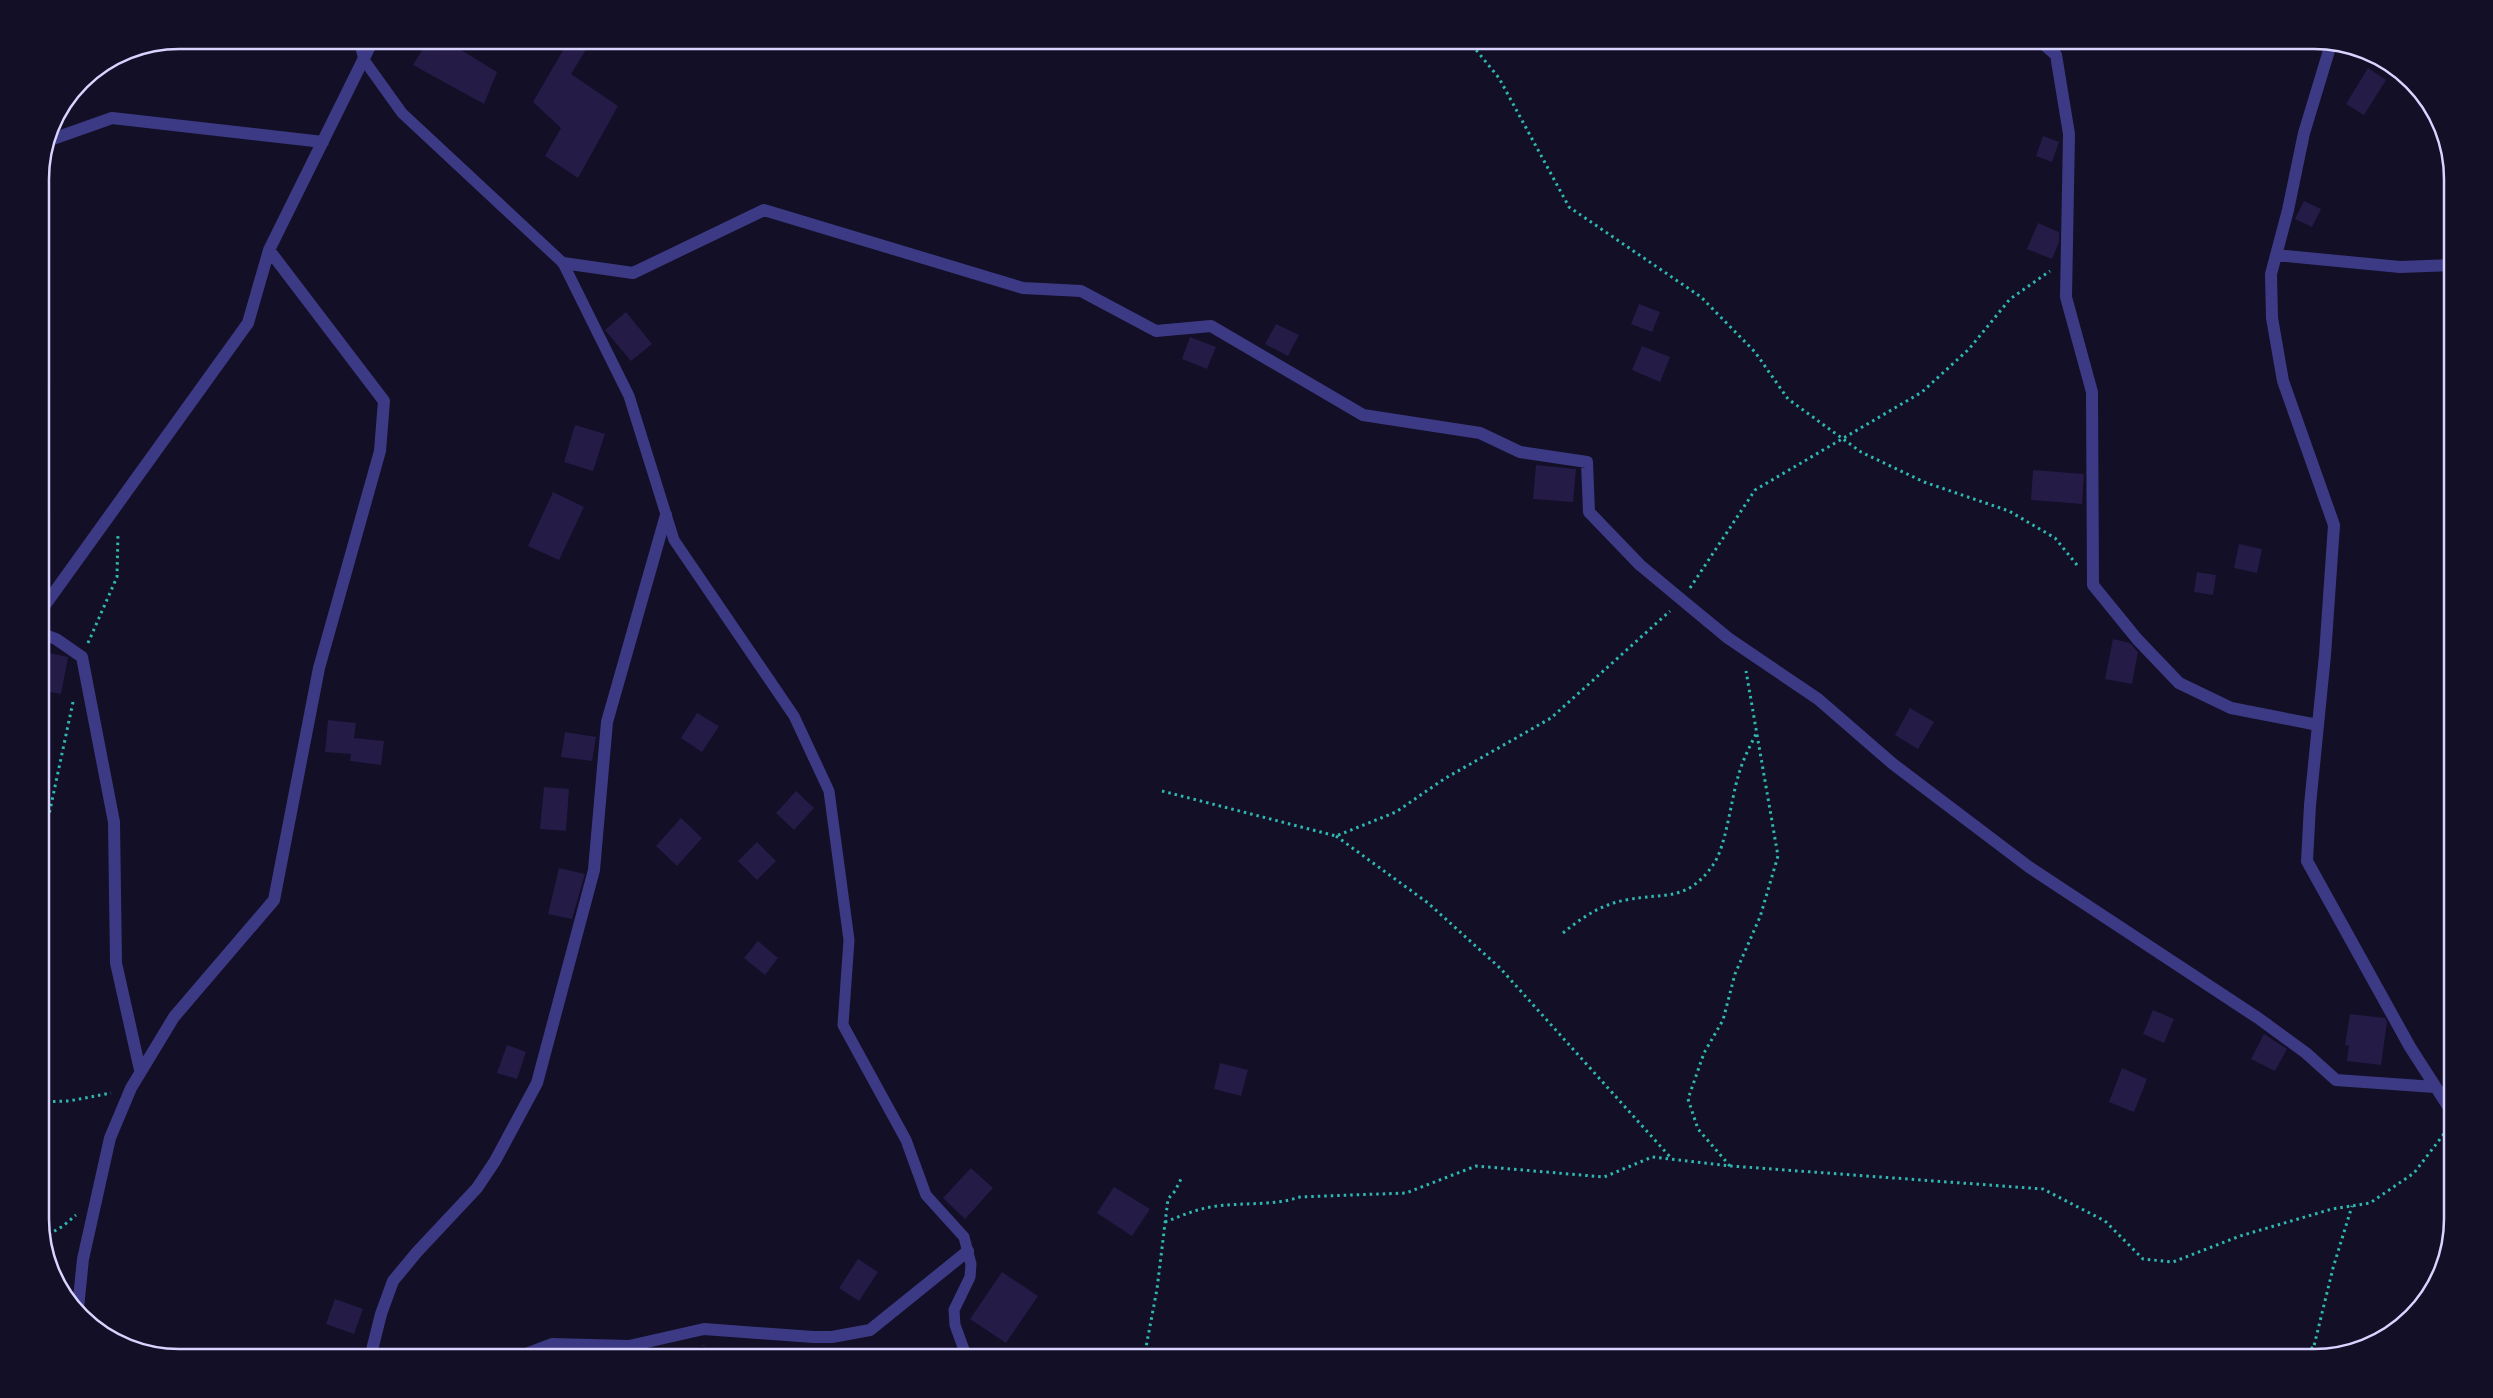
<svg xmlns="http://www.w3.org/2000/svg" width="2493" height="1398" viewBox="0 0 2493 1398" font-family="Signika,sans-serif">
<rect width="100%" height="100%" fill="#130f26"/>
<path fill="#241b47" d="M428 40H445L497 72 484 104 413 65Z
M569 40H592L571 74 618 106 578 178 545 156 561 128 533 102Z
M2368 68 2386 80 2364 115 2346 104Z
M2043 136 2059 142 2052 162 2036 156Z
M2304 201 2321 209 2312 227 2295 219Z
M2038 223 2059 232V242L2052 259 2027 249Z
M1639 304 1660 312 1652 332 1631 324Z
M626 312 652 344 631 361 605 330Z
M1276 324 1299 335 1288 356 1265 344Z
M1190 337 1216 347 1207 369 1182 359Z
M1642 346 1670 357 1660 382 1632 370Z
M575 425 605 434 593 471 564 462Z
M1536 465 1576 469 1573 502 1533 499Z
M2033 470 2084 474 2082 504 2031 500Z
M553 492 584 507 559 560 528 546Z
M2239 544 2262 549 2257 573 2234 568Z
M2197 572 2216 575 2213 595 2194 592Z
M2113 639 2130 643 2138 652 2132 684 2105 679Z
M40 651 68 657 61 694 40 690Z
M1910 708 1934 722 1918 749 1895 735Z
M697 713 719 726 702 752 681 738Z
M328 720 356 723 354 738 384 741 381 765 350 761 351 754 325 752Z
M565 732 596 737 592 761 561 757Z
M544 787 569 789 566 831 540 829Z
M796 791 814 808 794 830 776 813Z
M681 818 702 838 677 866 656 846Z
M757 842 776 861 757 880 738 861Z
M559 868 585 874 572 919 548 914Z
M758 941 778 958 765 975 744 958Z
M2153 1010 2174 1019 2164 1043 2143 1034Z
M2350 1014 2385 1018 2387 1022 2381 1065 2347 1061 2349 1046 2345 1045Z
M2264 1034 2287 1049 2275 1071 2251 1059Z
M507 1045 526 1052 517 1079 497 1073Z
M1220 1063 1248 1070 1241 1096 1214 1089Z
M2122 1068 2147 1079 2134 1112 2109 1102Z
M971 1168 993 1188 965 1219 943 1198Z
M1114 1187 1150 1209 1132 1236 1097 1213Z
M858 1259 878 1272 859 1301 839 1288Z
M1002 1272 1038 1296 1006 1343 970 1319Z
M335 1299 363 1309 354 1334 326 1324Z"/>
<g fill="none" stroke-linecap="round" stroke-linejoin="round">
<path stroke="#2fb8b0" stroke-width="3" stroke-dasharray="2.5 4" stroke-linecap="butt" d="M1468 40 1499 78 1569 207 1701 297 1755 352 1788 399 1861 452 1924 482 2009 511 2055 538 2077 565
M1690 588 1755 490 1922 392 1969 349 2010 299 2050 271
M88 643 117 577 118 533
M1162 791 1336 836 1396 812 1444 779 1551 718 1670 611
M1336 836 1428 903 1500 968 1671 1158
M40 857 73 702
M1563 933C1581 918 1602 904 1626 900 1665 892 1686 903 1713 865 1726 847 1731 800 1738 777 1742 761 1750 746 1757 732
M40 1102 69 1101 111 1093
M1730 1166 1698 1129 1688 1099 1704 1053 1723 1020 1735 974 1760 917 1778 856 1746 671
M1165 1222C1176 1218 1187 1213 1198 1210 1231 1200 1267 1208 1300 1197L1406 1193 1476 1166 1604 1177 1652 1157 1731 1166 2043 1189 2105 1221 2143 1259 2173 1262 2240 1236 2332 1209 2370 1203 2414 1173 2447 1130
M43 1238 63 1226 76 1215
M702 1358 703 1345
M1144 1358 1157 1289 1168 1199 1175 1191 1182 1177
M2302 1358 2314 1346
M2313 1358 2314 1346 2333 1268 2352 1206"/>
<path stroke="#3d3a85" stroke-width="11" d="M359 40 364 60 402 113 563 263 629 396 674 540 794 716 829 791 849 940 843 1025 906 1140 926 1195 964 1237 971 1264 970 1277 954 1310 955 1325 967 1358"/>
<path stroke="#3d3a85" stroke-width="12" d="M2039 40 2056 55 2069 134 2066 297 2092 392 2093 585 2137 639 2179 683 2231 708 2318 725
M2331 44 2304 133 2288 210 2271 274 2272 318 2283 381 2334 525 2325 655 2310 805 2307 861 2410 1047 2453 1114
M47 141 112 118 323 142
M2276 255 2400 267 2453 265
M563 263 633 273 764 210 1023 288 1081 291 1156 331 1211 326 1363 415 1480 433 1520 452 1587 462 1589 512 1640 565 1682 600 1728 638 1818 699 1893 764 2029 867 2258 1018 2306 1053 2336 1080 2435 1087
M40 612 248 323 269 250
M40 633 56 639 82 657 114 822 116 963 140 1070
M78 1308 83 1259 110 1138 131 1088 174 1017 274 900 319 668 380 451 384 401 269 250 373 40
M370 1358 381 1314 393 1281 417 1252 477 1188 495 1161 537 1083 594 870 607 722 666 515
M515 1358 552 1344 629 1346 704 1329 813 1337H832L870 1330 968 1251"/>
</g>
<path d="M0 0H2493V1398H0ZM179 49H2314A130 130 0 0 1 2444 179V1219A130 130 0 0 1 2314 1349H179A130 130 0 0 1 49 1219V179A130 130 0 0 1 179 49Z" fill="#130f26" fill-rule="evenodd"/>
<path fill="none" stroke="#d9d4ff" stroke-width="2.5" d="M179 49H2314A130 130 0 0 1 2444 179V1219A130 130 0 0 1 2314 1349H179A130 130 0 0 1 49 1219V179A130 130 0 0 1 179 49Z"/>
</svg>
